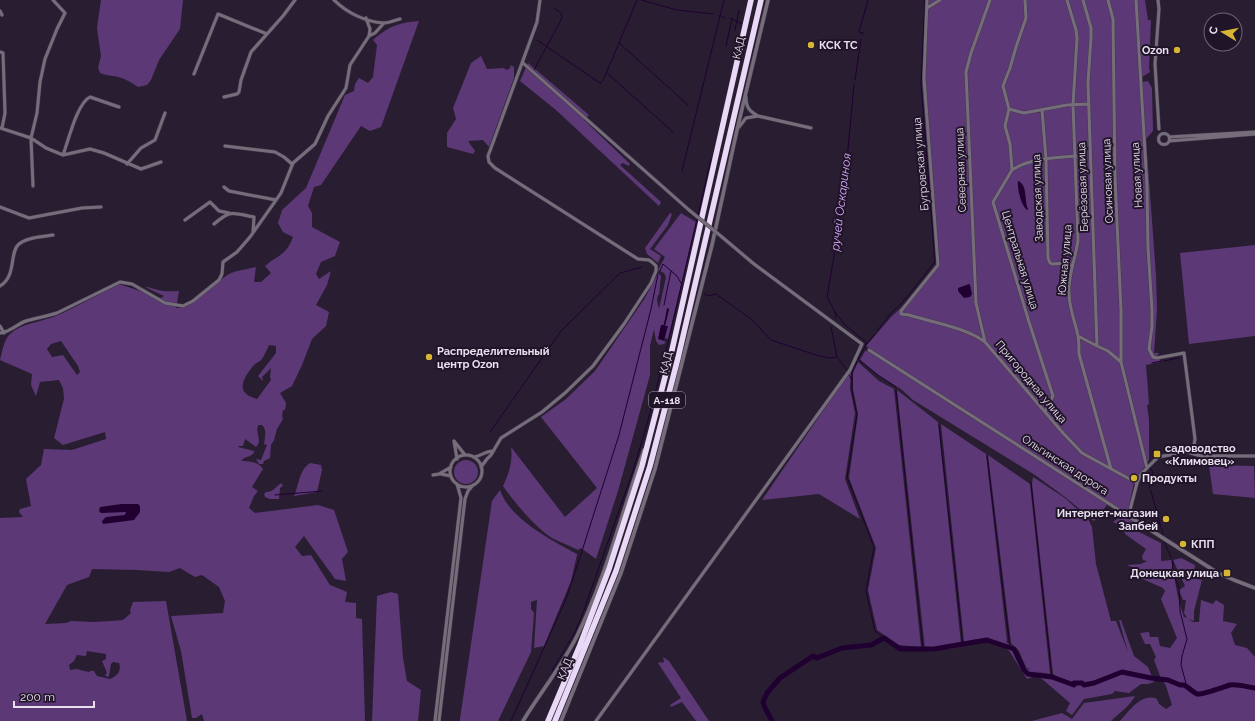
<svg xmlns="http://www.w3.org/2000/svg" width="1255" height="721" viewBox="0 0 1255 721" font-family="Raleway,sans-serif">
<rect width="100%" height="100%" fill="#291d32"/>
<path fill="#5d3876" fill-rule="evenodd" d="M101 0H183L180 29 159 60 151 80 147 85 138 87C131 82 122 77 113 76 109 75 105 75 100 73L98 68 101 56 97 28Z
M926 0H1145L1148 20H1151L1149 68 1150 72 1142 77V82L1148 81 1152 88 1153 131 1146 139 1156 275 1157 310 1154 353H1159L1156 358 1160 359V362L1146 365 1149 404 1147 405 1149 420V460L1134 482 1127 516 1107 505 1094 521 1065 497 1035 475 913 400 901 389 879 376 860 360 865 351H869L870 349 866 346 892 316 904 305 937 265 922 83Z
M419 21 381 127 370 131 361 126 321 185 314 187 308 206 312 213V227L340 242 335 256 321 262 316 274 319 279 331 271 327 285 316 305 329 312 326 326 312 339 302 365 292 386 280 393 286 403 285 410H283L282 416 283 419 277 429 274 440 271 445 270 458 264 461 263 464H259L256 459 261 460 267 445 264 444C265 437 267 429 262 425H258C255 435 263 440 256 447L245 439 243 446H239L238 447 254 451V453L250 456 244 458 241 461C249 461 259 462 263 469L252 487 258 491 254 496 249 508 255 513 318 505 334 510 348 552 342 559 346 581 335 579 304 536 295 547 302 556 311 555 330 585 347 592 345 602 356 603V618L362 619 365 721H204L202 714 196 718H192L181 651 171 616 223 613 225 601 219 587 202 575 195 577 180 568 169 572 137 570 92 569 89 577 67 585 45 624 66 623 71 621 93 622 111 621 123 620 131 613 130 610 133 602 166 601 187 721H0V518L23 517 19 512 20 509 31 506 26 479 41 465 44 449 72 450 106 439 105 432 63 445 54 438 64 399 63 388 59 380 40 382 36 396 31 385 32 374 0 360C2 353 4 339 10 334 22 323 41 322 56 316 77 307 98 294 119 284L161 298 164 296 145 287C150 287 153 289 158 290 165 292 172 291 179 291L176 308C193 310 216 280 231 273 239 270 248 269 256 267L254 282H261L271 273 265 266C279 254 286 256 293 237L283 232 278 223 282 210 306 188 345 95 354 91 355 84 359 78 368 83 373 77 377 45 373 40C389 26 398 23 419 21ZM61 341 78 366 80 372 77 375 63 355 52 357 47 349 51 344ZM269 345 276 346V353L258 376 263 381 262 377 271 368 270 377 271 380 257 399C235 393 242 380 253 366 255 363 260 362 262 359 265 354 267 350 269 345ZM87 651 106 654V659L102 661 107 673 105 675 107 677 109 676 111 664 113 662 119 663C122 671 117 676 110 679L97 676 94 671H90L89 672 76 669 70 670 69 665 74 661 77 655 86 656Z
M481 56 487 69 503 68 507 70 510 68 511 65 514 67V78L489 147 483 140 468 141 475 151 473 154 447 147V133L456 119 453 108 471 63Z
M528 63 589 115 584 120 630 164 629 166 623 163 620 165 661 202 659 206 556 110 520 81Z
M670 213 672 214 668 225 650 249 661 256 658 263 647 254 645 248Z
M681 213 696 222 668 339 665 338 667 327 665 326 669 309 668 308 663 326 662 325 658 339 666 342 664 344 659 345 656 341 654 329 650 346V375L618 491 596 559 581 548 578 550C570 546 560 542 552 538 535 527 514 502 503 486 509 473 513 461 511 447L565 517 597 488 541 417 566 399 595 371 645 298 658 273 661 276 659 295H658L657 300 659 309 666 277 664 273 658 270 665 257 654 249Z
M1255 245V336L1189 344 1180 253Z
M858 362 879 381 894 389 921 647 899 645 877 630 868 590 876 548 849 478 858 414 853 389V373Z
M851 370 850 389 855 413 845 479 860 519 819 494 762 500Z
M897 390 938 422 961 644 977 639 964 642 941 424 986 454 1007 641 1006 642C1009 644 1014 646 1016 650 1022 656 1021 668 1031 670L1026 667 1019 651 1011 643 988 455 1030 484 1050 674 1031 671C1041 673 1051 675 1059 678L1053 674 1032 484 1033 477 1065 498 1088 519 1092 527 1096 564 1111 621H1116L1128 652 1119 620H1121L1134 656 1148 667 1154 682 1148 684H1141L1129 693 1115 691 1112 694 1084 699 1072 715 1066 711 1070 703 1042 679 1035 676 1027 679 1010 652 1004 646 987 641 951 649 916 650 925 649Z
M454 472a12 12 0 1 1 24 0a12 12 0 1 1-24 0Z
M310 463 321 465 322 470 317 492 294 496C299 485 299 470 310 463Z
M1209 465 1254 466 1255 498 1213 494Z
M281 483 283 486 280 488 279 499H270L265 497 264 494 266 492C273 492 276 487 281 483Z
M500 490C510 519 551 540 577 554V555L571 581 544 646 534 648 537 600 531 602V609L534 613 531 652 498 721H460V719L492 501Z
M1120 517H1126L1138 524 1135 530 1161 543V561L1171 560C1175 579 1177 598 1184 617L1187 618 1184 613 1186 600H1183L1179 590 1185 586 1173 560 1181 558 1195 565 1193 578 1202 580 1194 611V621L1188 619 1193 622H1199L1201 600 1213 604 1216 600 1224 605 1223 621 1237 624 1231 633 1235 645 1247 648 1255 657V721H1120C1129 711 1142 692 1157 699L1159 704 1166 709 1172 705 1166 686 1160 676 1154 660 1156 657 1150 644H1145L1140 633 1149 632 1150 637H1158L1160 646 1170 648 1177 638 1161 599 1165 591 1163 588 1138 577 1136 569 1127 565 1141 564 1147 561 1143 560 1142 556 1146 549 1125 534 1123 527 1113 522Z
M391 592 398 594 403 658 407 681 421 690 418 721H372L377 596Z
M663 657 669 661 709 721H696L682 702 671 707 670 705 681 698 658 663 661 662 662 663 664 662Z
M1135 696C1130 706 1119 713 1111 721H1032L1062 713 1072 719 1084 703Z"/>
<path fill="#1f0031" d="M1018 181C1028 185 1024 200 1028 209L1027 210C1021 205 1017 189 1018 181Z
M969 284 970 285 972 294 970 297 964 298 958 291V288Z
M667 308 669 309 665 326H668L664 340 658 339 661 325H664Z
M122 504H138L140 506V512L134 520 103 524 102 521 106 517 125 515 126 512 101 513 99 511 100 507Z"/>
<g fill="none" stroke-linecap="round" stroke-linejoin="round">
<path stroke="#1f0031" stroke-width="1" d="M641 0 677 10 713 14
M719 15 725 18
M730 18 742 24
M735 30 739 10
M862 35 863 33 859 32 868 0
M537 40 600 83H601L605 76 637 0
M619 43 688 105
M726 46 732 19
M534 70 562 18 561 13 554 8
M607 73 673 132
M855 80 861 39
M682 171 724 0
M698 216 711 158
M660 271 663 264 677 276 681 283
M704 294 708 296 716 294 751 319 771 340 816 355 829 358 837 357
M664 305 671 271
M835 312 844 324 866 342V345L876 333
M836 318 835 312 827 297 838 232 847 160 854 84
M831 327 837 357 847 370
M877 331 892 312 902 303 935 262 921 84 925 0
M866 345 858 359 878 375 896 387
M1164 361 1179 358
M1152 363 1161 361
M849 375 852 380V371L857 362
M852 380V390L857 415 847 477 874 547 866 591 875 631 884 638
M896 390 923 649
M939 425 963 645
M490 432 561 331 620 273 642 267
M987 456 1010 647
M1031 483 1052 677
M1150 488 1149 483 1153 473 1150 467
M1151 491 1163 535
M275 495 322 491
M1164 542 1171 557
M1173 561 1172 571 1179 587 1180 611 1187 639 1182 656 1181 665 1187 687
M552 671 575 632 583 613 633 471 647 424 665 355 697 219
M511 721 566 599 582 551 619 435 651 309 658 274"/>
<path stroke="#1f0031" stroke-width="5" d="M772 721 765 708 763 702 767 693 780 678 813 656 817 658 842 648 871 645 884 638 900 649H934L987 640 1014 649 1024 670 1028 674 1052 677 1074 685V683H1082L1084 685 1094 683 1122 672 1151 678 1168 680 1180 685H1184C1188 687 1193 692 1197 694 1202 695 1223 687 1230 685 1237 684 1248 687 1255 688"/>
<defs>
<path id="minor" d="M334 0C347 13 366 22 384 23 390 23 395 20 400 19
M927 0 924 78 938 265 901 311V314L909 315C932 322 967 328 985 342L1063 433 1082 453 1137 483
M1025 0 1026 18 1016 47 1010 68 1003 86 1009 109 1005 126 1010 144 1012 170 993 202 1029 322 1053 396 1045 412
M1067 0 1076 30 1077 38 1073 105 1078 240C1076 258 1068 274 1069 293 1069 308 1075 321 1078 336 1079 342 1079 348 1079 354L1111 469
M1083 0 1091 28V37L1088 83 1097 346 1108 351 1121 362
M1108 0 1113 19 1115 177 1121 311V362L1147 468
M1136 0 1147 186 1148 247 1152 310V326L1149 349 1153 357 1157 358 1184 353 1195 439 1194 445 1187 452
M1158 0 1159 9 1155 64 1159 129
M927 8 940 0
M0 11 2 15
M369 36 375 33 384 23
M0 52 3 53 5 113 2 128
M523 63 689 210
M194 74 218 14 267 34
M224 97 237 94 239 92 241 80 251 52 283 16 295 0
M746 97C746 107 749 111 758 116
M1009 109 1024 113 1067 105 1089 104
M1042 110 1046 159 1048 258 1050 263 1052 264 1068 263 1072 266
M739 127 746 118 758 116 811 128
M0 128 31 138 46 148 63 155 90 149 104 153 141 169 161 162
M1158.5 139a5.5 5.5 0 1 1 11 0a5.5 5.5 0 1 1-11 0Z
M1169 137 1255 132
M1169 141 1255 134
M225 146 275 152 284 157 292 164
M63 155C68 142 77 103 90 97L119 107
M127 164 141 148 155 140 165 113
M1012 170C1031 158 1054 158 1076 156
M33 186 31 138 37 113 40 82 45 59 57 29 65 13 53 0
M224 187 229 191 276 200
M0 207 29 218 82 208 101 207
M185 220 210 202 219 211 229 213
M214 224C232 209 232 213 254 217L253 233
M0 286C17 276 9 252 19 244 27 237 43 237 53 235
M0 326 4 333
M0 333C10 332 17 324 26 321 37 318 47 316 57 313L120 282 132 284 165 303 183 306 193 301 219 280 222 274 223 262 237 252 250 237 281 193 293 163 315 144 328 116 346 88 350 65 369 36 370 29 366 18
M1078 336 1097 346
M985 342 976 303 966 72 971 53 990 0
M869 350 1130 517
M454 441 465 455
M454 441 457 459
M450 471a16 16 0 1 1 32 0a16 16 0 1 1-32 0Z
M474 457C481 456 486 451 493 451
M481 467 487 459 491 455 501 438 542 412 565 393 593 366 624 324 651 283 656 271V266L653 263 649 260 638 259 630 254 495 168 489 162 488 156 491 148 537 22 540 0
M441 474 451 476
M433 475 439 474 451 467
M1130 517V510L1137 483 1141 474 1158 457 1187 452 1201 456H1255
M435 721 461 498 457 484
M439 721 465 499 468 491 473 485
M596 721 850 370 862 344 754 264 722 237"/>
<path id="tertiary" d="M1130 517 1218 573 1234 580 1255 588
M523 721C540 693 562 666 577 636 606 577 622 512 644 450
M561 721 621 573 655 469 712 245 737 130 768 0"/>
<path id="motorway" d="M548 721 580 645 609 569 642 466 672 350 751 0
M555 721 616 571 650 466 678 358 761 0"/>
</defs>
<use href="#minor" stroke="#44384c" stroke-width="4"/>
<use href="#tertiary" stroke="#44384c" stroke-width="4.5"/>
<use href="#motorway" stroke="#44384c" stroke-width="6"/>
<use href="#minor" stroke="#756e7a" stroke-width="3"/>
<use href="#tertiary" stroke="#756e7a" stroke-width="3.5"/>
<use href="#motorway" stroke="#e9d9f6" stroke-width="5.5"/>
<defs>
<path id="minor-bridge" d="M689 210 722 237"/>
</defs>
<use href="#minor-bridge" stroke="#44384c" stroke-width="4" stroke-linecap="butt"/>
<use href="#minor-bridge" stroke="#756e7a" stroke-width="3"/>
</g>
<g fill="#d7b434" stroke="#201428" stroke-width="1.5">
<circle cx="811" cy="45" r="4"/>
<circle cx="1177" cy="50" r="4"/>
<circle cx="429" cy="357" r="4"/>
<rect x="1153" y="450" width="8" height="8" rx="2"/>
<circle cx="1134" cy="478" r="4"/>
<circle cx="1166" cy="519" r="4"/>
<circle cx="1183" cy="544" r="4"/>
<rect x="1223" y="569" width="8" height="8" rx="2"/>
</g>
<g text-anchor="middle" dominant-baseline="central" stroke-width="4" stroke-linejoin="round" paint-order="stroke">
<rect fill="#201428" stroke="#aca3b3" stroke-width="1" x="649" y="392" width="36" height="16" rx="3"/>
<g font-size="10" font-weight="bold" fill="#e8e0ee">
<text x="667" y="400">А-118</text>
</g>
<g font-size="11" font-weight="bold" fill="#e8e0ee" stroke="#201428" text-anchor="start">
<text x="819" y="45">КСК ТС</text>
<text x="1169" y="50" text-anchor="end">Ozon</text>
<text x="437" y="351">Распределительный<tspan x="437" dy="13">центр Ozon</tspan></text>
<text x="1165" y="448">садоводство<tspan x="1165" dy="13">«Климовец»</tspan></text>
<text x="1142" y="478">Продукты</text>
<text x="1158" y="513" text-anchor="end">Интернет-магазин<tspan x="1158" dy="13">Запбей</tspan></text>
<text x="1191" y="544">КПП</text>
<text x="1219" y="573" text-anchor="end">Донецкая улица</text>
</g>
<g font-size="11" fill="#e8e0ee" stroke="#201428">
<text transform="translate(739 48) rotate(-77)">КАД</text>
<text transform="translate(921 164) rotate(-95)">Бугровская улица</text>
<text transform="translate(961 170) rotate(-92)">Северная улица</text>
<text transform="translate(1137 175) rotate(-93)">Новая улица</text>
<text transform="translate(1108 181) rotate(-92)">Осиновая улица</text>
<text transform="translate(1083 187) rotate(-92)">Берёзовая улица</text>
<text transform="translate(1038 198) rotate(-92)">Заводская улица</text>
<text transform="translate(1020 260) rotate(73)">Центральная улица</text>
<text transform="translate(1065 260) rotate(-85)">Южная улица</text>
<text transform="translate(666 363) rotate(-76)">КАД</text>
<text transform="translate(1031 382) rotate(50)">Пригородная улица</text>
<text transform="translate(1065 465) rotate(33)">Ольгинская дорога</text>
<text transform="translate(565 669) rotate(-68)">КАД</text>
</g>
<g font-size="12" font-style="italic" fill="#d9acfb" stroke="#201428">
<text transform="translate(841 202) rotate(-83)">ручей Оскариноя</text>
</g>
</g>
<g transform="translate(1223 32) rotate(280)"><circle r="19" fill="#201428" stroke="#706677"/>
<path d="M0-3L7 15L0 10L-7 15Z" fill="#d7b434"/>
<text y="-6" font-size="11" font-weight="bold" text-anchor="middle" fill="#e8e0ee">С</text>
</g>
<path d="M14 701v6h80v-6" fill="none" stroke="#e8e0ee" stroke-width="2"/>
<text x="20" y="701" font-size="12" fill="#e8e0ee" stroke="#201428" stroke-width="3" paint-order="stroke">200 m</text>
</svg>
